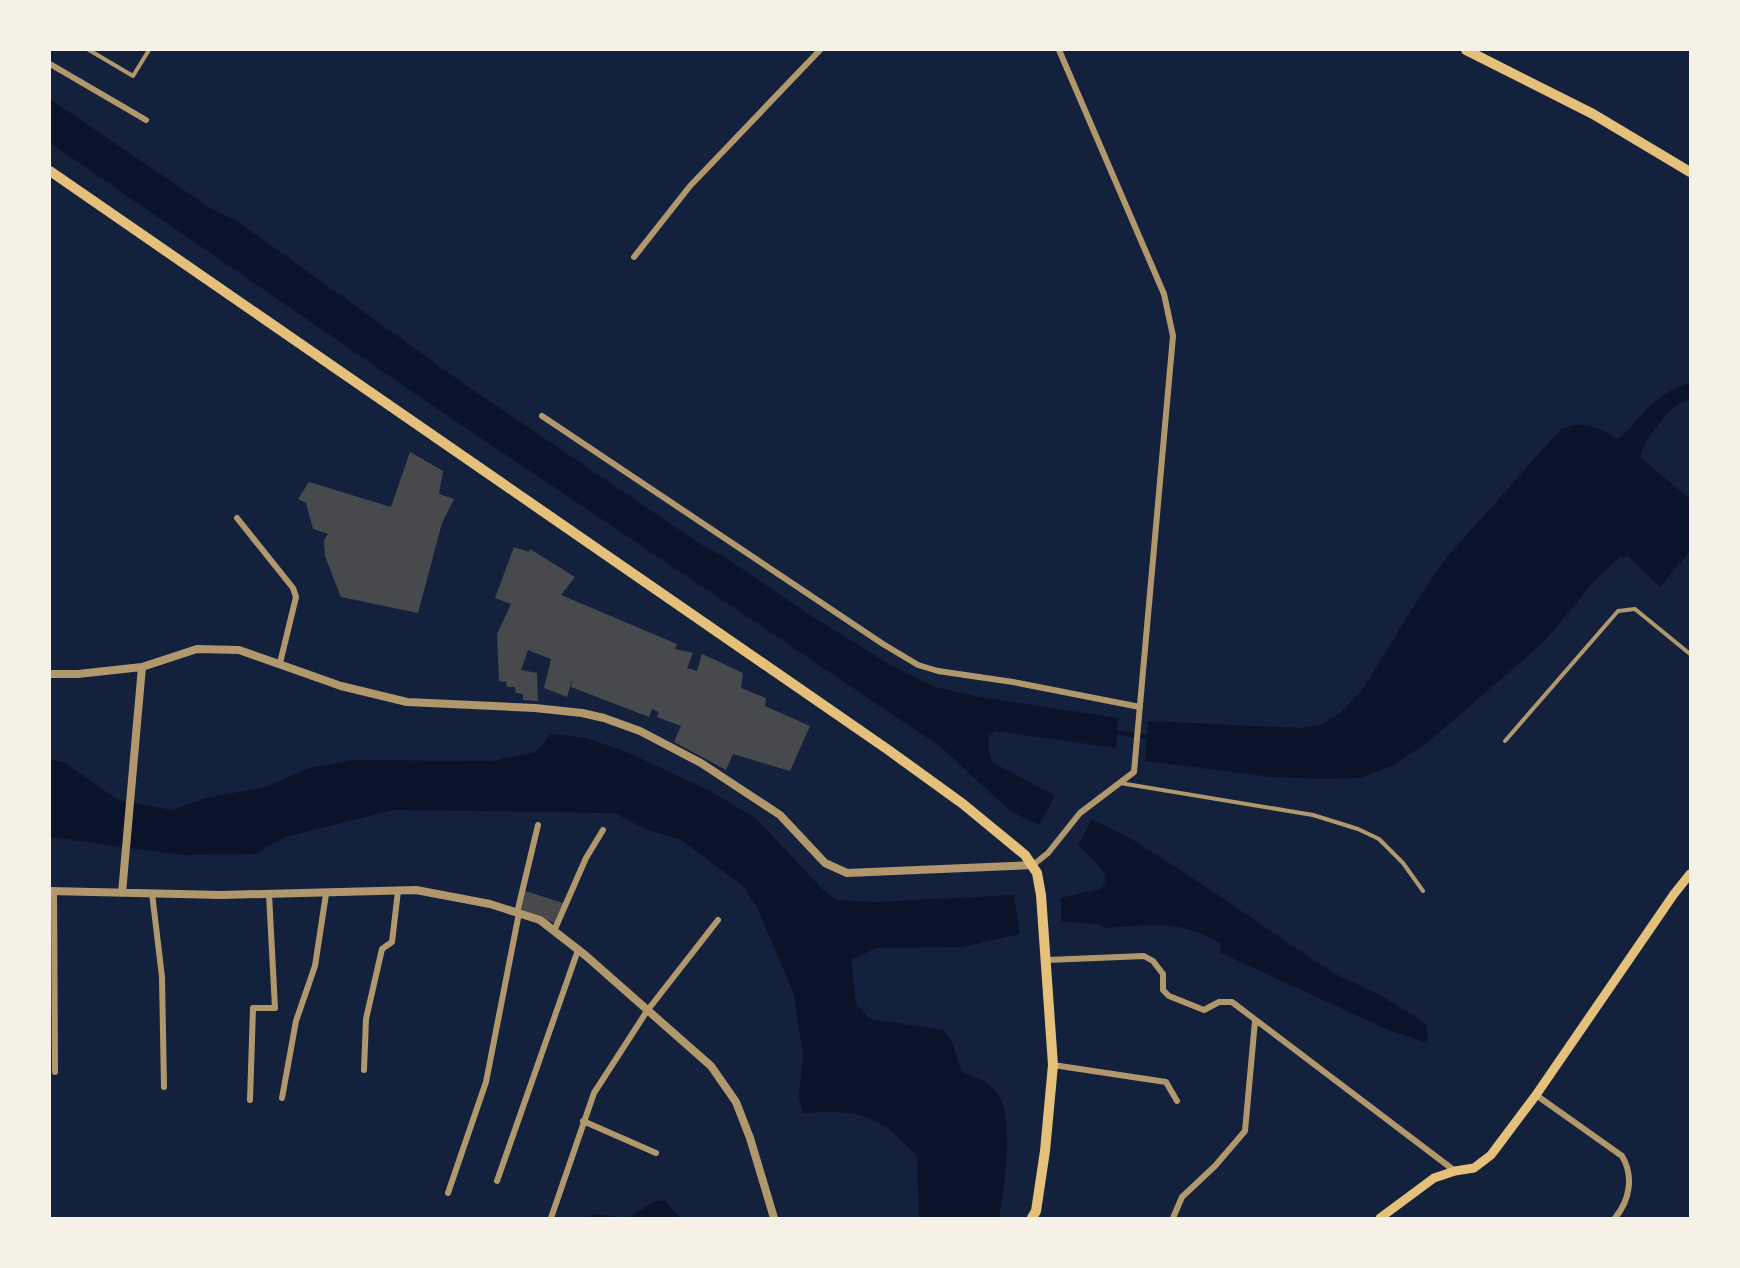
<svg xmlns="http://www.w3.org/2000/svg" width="1740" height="1268" viewBox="0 0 1740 1268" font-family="Inter,sans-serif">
<rect width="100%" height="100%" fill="#14213d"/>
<path fill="#0b132b" d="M50 99 210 208 237 221 467 386 705 547 722 555 810 615 892 666 935 687 979 697 1118 718 1116 748 995 731 989 736 988 748 992 762 1055 796 1039 825 1010 811 941 747 436 408 50 143Z
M1690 383V399C1686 401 1680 403 1677 405 1666 413 1639 445 1641 458L1690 499V551L1660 587 1629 557H1620L1594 581 1545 641 1428 742 1394 765 1360 778 1324 779 1272 777 1145 761 1148 721 1301 728 1320 725 1339 714 1362 690 1424 590 1447 557 1560 430C1581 420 1599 426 1617 439 1630 432 1634 421 1645 411 1656 399 1675 386 1690 383Z
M551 734 587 738 629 753 710 791 757 819 823 890 837 900 876 902 1014 895 1020 934 961 947 877 948 852 959V966L856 1004 870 1019 943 1030 953 1044 961 1071C972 1076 988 1081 996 1091 1016 1116 1004 1188 999 1218H919L917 1156C878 1114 860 1109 803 1113L799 1097 803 1055 794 995 758 909 744 887 681 840 643 828 615 813 393 810 285 837 255 854 182 855 50 837V759L65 763 118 800 172 810 206 798 265 787 310 768 352 760 491 761 535 752Z
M1092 819 1130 838 1191 877 1333 973 1380 995 1422 1021 1426 1024 1428 1039 1425 1042 1386 1029 1221 953 1220 944C1183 918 1146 926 1105 928L1100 925 1061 921V898L1102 888C1114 873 1087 855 1078 845Z
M655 1201H665L680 1218H589L592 1214 628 1218Z"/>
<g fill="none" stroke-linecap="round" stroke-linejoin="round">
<path stroke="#0b132b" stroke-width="4.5" d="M1111 732 1150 737"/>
</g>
<path fill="#48494c" d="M410 452 443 471 439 494 454 499 442 523 418 613 341 597 325 556 324 540 328 534 313 529 306 503 298 499 309 482 391 507Z
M514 547 529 552 530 549 575 577 561 595 677 644 675 649 693 653 687 668 697 671 702 654 743 673 741 688 766 698 765 706 810 726 790 771 733 754 726 770 674 742 681 726 657 717 659 712 652 709 649 717 571 687 573 677 567 697 544 688 551 659 528 650 521 670 537 673 538 701 523 700V694L516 693 515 687H507L506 682 499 681 497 634 511 604 495 598Z
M525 891 563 903 554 923 520 909Z"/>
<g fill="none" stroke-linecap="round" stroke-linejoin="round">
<path stroke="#b1986c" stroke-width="4" d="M89 50 133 76 149 50
M1505 741 1618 611 1635 609 1690 654
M1120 783 1313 815 1358 829 1379 839 1403 863 1423 891"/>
<path stroke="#b1986c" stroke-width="6" d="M50 64 146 120
M634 257 690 186 820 50
M542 416 883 644 918 665 938 671 1013 682 1140 707
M237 518 293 588 296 597 280 663
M1033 865 1048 853 1080 813 1134 772 1173 336 1164 294 1059 50
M54 891 55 1072
M152 893 162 977 164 1087
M517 913 538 825
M554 931 586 858 603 830
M1047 960 1144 956 1153 961 1163 974V990L1169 996 1204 1010 1219 1002H1232L1455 1171
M1053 1065 1166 1082 1177 1101
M364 1070 366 1019 382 949 392 942 398 891
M1536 1095 1622 1156C1634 1176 1630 1200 1615 1218
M282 1098 296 1021 315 966 326 894
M250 1100 253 1008H275L269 894
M583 1121 656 1153
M497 1181 578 950
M448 1193 486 1082 519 913
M551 1218 594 1093 647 1011 718 920
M1173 1218 1182 1197 1215 1166 1245 1131 1255 1021"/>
<path stroke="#b1986c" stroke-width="8" d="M50 674H78L142 667 197 649 239 650 341 686 407 702 535 708 582 713 604 718 640 731 701 763 780 815 825 863 847 873 1033 865
M50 891 221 895 416 890 490 904 540 920 585 955 711 1066 736 1102 750 1138 774 1218
M122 893 142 667"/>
<path stroke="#e5c07b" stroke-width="9" d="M1380 1218 1434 1178 1455 1171 1474 1168 1491 1155 1536 1095 1674 894 1690 874"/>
<path stroke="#e5c07b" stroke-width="10" d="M1466 50 1593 114 1690 172
M50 171 887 749 963 804 1025 855 1037 873 1041 895 1053 1065 1045 1151 1036 1211 1032 1218"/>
</g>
<rect width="1740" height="1268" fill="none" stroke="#f6f1e7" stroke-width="102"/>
</svg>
